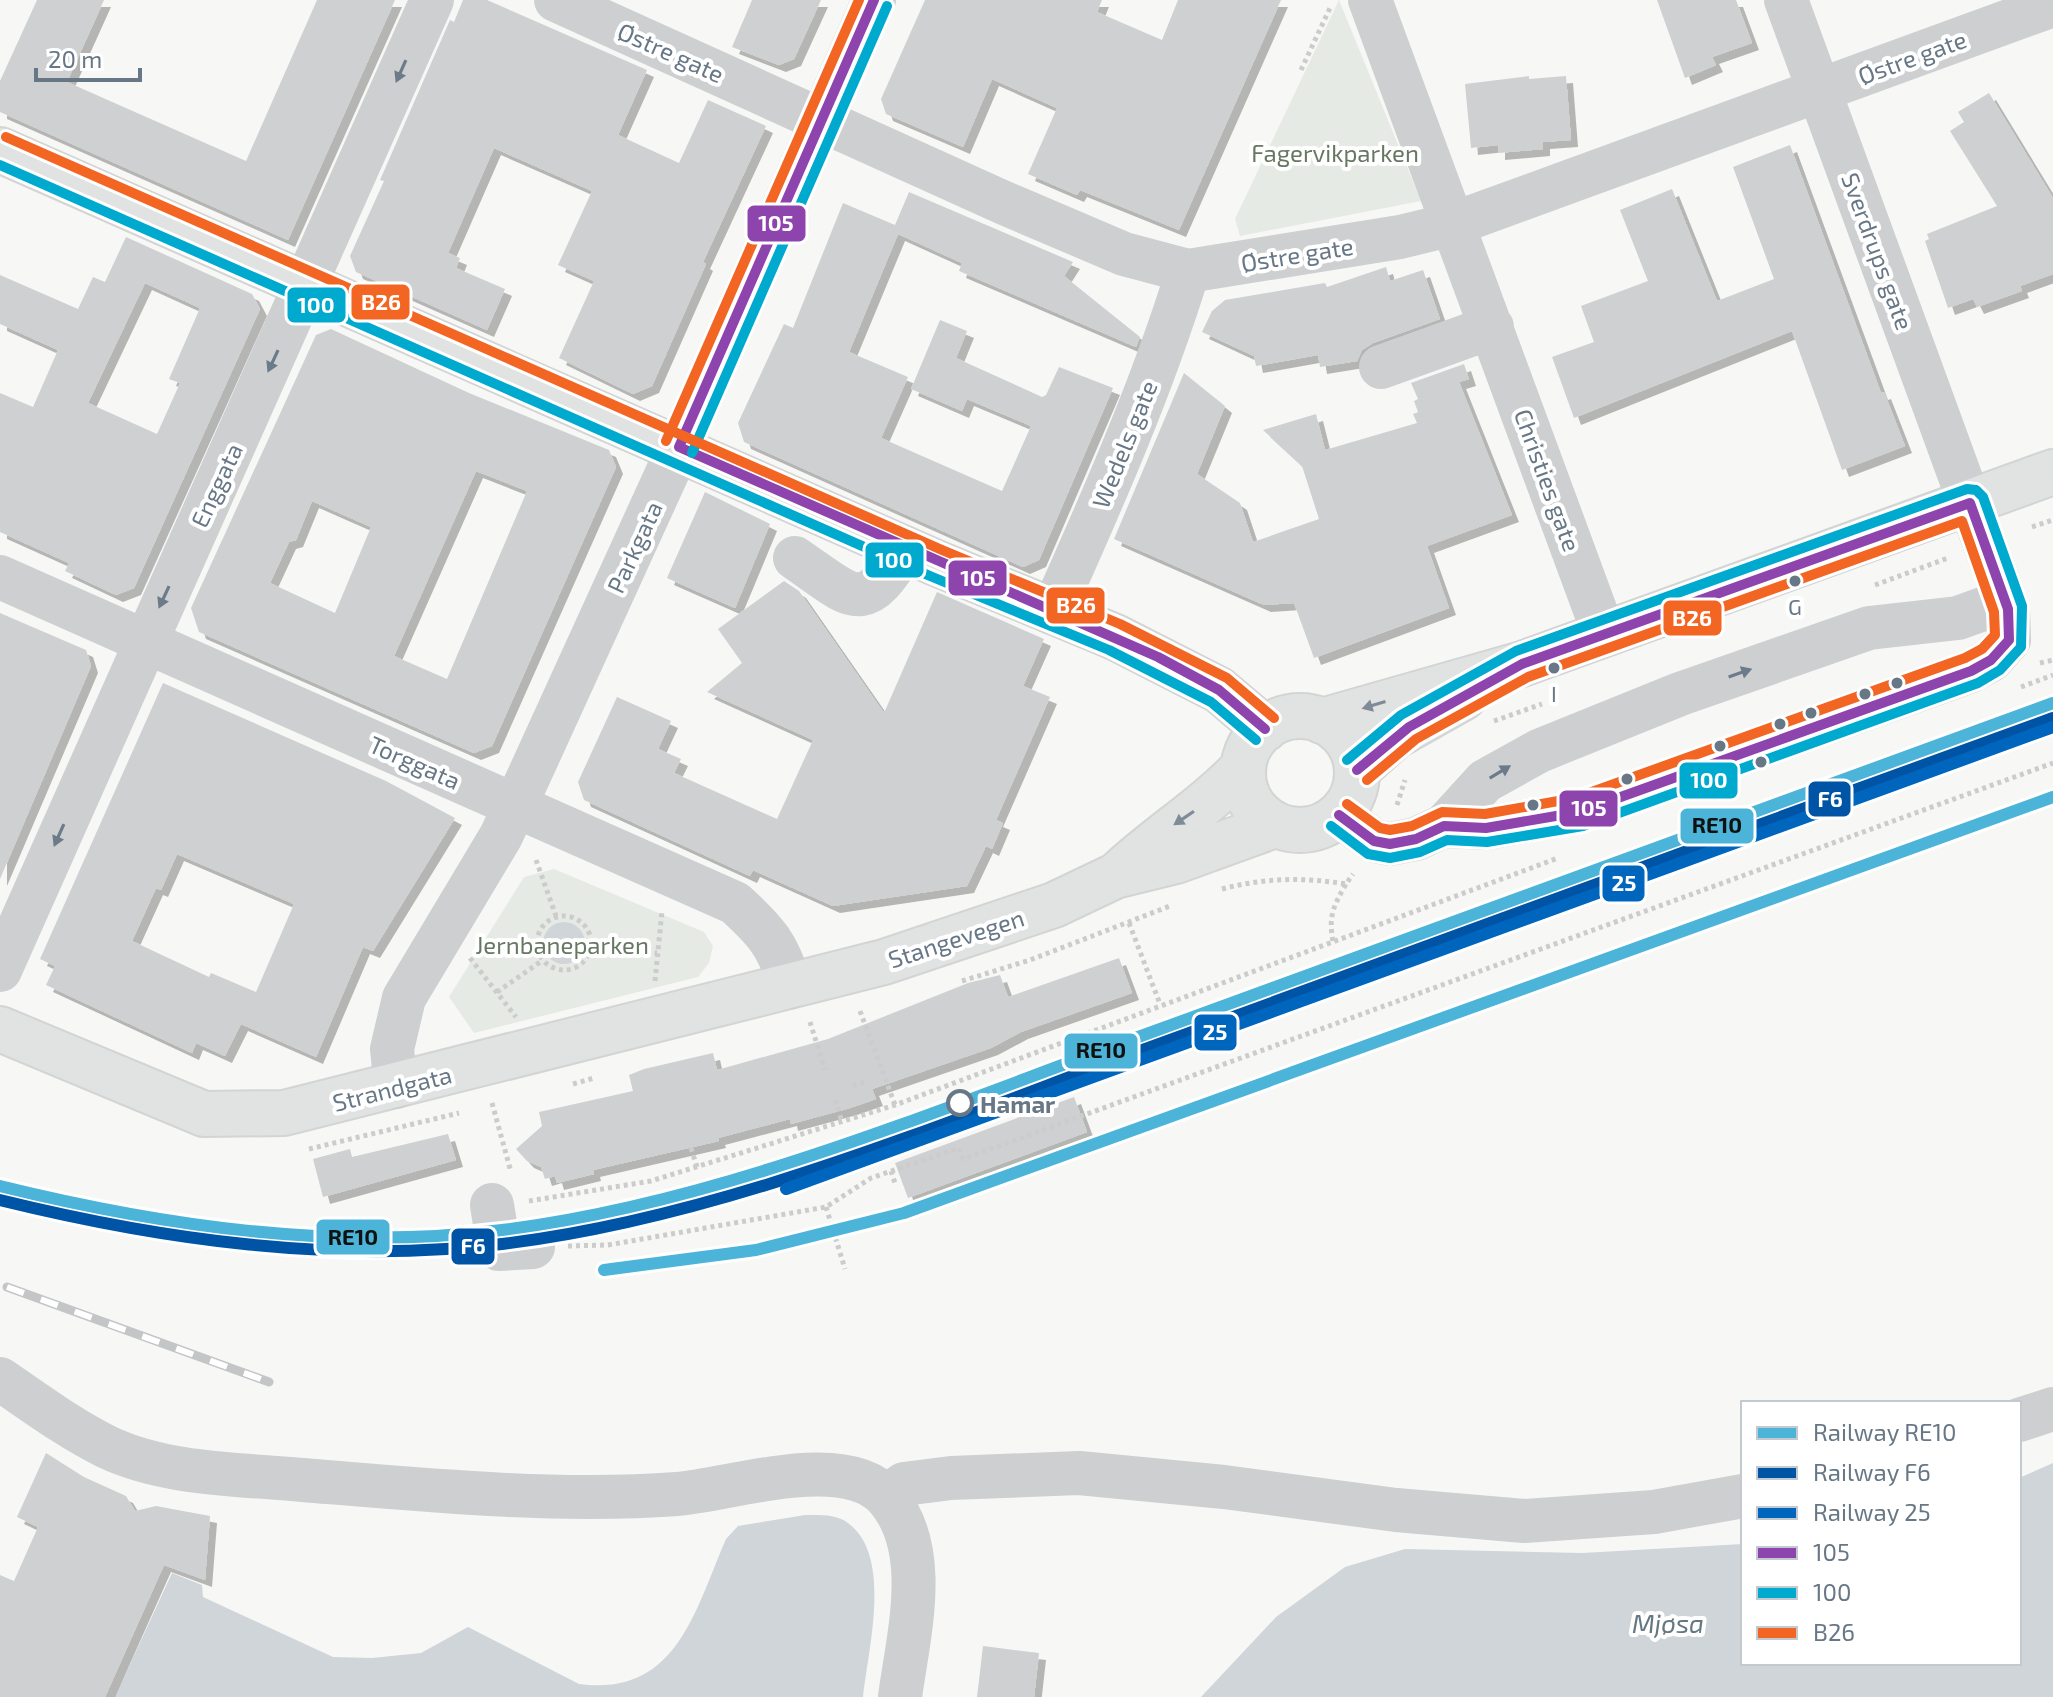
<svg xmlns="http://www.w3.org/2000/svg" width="2053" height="1697" viewBox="0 0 2053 1697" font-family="'Exo 2',sans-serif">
<defs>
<filter id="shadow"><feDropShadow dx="7" dy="7" stdDeviation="0" flood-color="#0004"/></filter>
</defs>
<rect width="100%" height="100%" fill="#f7f7f6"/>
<path fill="#e6eae4" d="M1339 0 1421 201 1240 236 1235 219Z
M554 869 704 932 713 946 709 963 698 977 474 1033 449 997 524 877Z"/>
<path fill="#cfd5d9" d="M543 943a21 21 0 1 1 42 0a21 21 0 1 1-42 0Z
M2053 1463V1697H1201L1276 1617 1345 1567 1405 1549 1582 1553 1743 1544V1663H2019V1478Z
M805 1515C819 1515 837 1514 848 1523 893 1556 868 1649 863 1697H115L172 1573 202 1585 203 1597 333 1657 372 1658 421 1653 468 1627 579 1684C677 1697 695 1610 726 1539L738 1526Z"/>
<path fill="#cfd0d1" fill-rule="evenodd" filter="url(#shadow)" d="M37 0H104L67 82 246 161 317 0H395L288 240 0 112V81Z
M463 0H487L647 70 618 135 679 163 708 100 766 126 703 262 706 264 652 386 633 394 559 358 594 281 558 265 592 191 494 148 448 253 460 258 456 268 505 289 487 330 356 272 350 256 384 181 380 180 450 20 454 22Z
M752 0H821L794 59 779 65 732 47Z
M925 0H1102L1097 12 1162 40 1178 0H1281L1179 230 1080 190 1077 195 1028 174 1057 108 992 79 963 147 886 114 881 99Z
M1657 0H1736L1752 43 1712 57 1716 65 1685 78Z
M1529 76V79L1566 76 1571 140 1543 142V149L1498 153V145L1471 148 1465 84Z
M1989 93 2053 198V274L2020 286 2022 291 1977 307 1973 299 1948 308 1925 241 1929 239 1927 234 1997 206 1950 131 1964 122 1958 112Z
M1790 145 1881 393 1884 392 1905 446 1842 470 1792 331 1574 418 1552 357 1594 342 1581 306 1648 281 1620 210 1672 189 1717 301 1774 279 1733 167Z
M909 192 1073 262 1064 276 1140 337 1136 347 959 271 962 263 898 234 849 352 908 377 881 438 1002 491 1031 426 967 399 962 411 911 389 940 320 967 331 956 358 1042 397 1046 395 1059 367 1113 388 1039 560 1023 567 744 442 738 423 784 324 793 328 843 203 895 225Z
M126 237 252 294 260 309 134 588 116 595 65 571 69 563 0 532V393L33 407 58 350 0 324V275L78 309 93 277 105 282ZM145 283 200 308 169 379 180 383 157 434 88 403Z
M1386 267 1390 281 1423 270 1440 319 1373 343 1362 350 1357 361 1320 367 1318 355 1256 366 1254 356 1202 332 1212 311 1225 300 1325 283 1327 287Z
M331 329 469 393 609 450 616 467 492 746 474 753 199 632 191 608 316 335ZM476 471 527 491 447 679 394 656ZM312 501 371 527 335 613 270 583 289 542 296 540Z
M1464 364 1469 379 1459 382 1512 515 1427 546 1449 608 1314 658 1294 603 1264 605 1114 539 1184 373 1225 406 1197 474 1240 503 1253 542 1319 519 1302 466 1263 430 1316 414 1325 450 1417 423 1413 414 1418 412 1414 401 1418 399 1411 383Z
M705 492 770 524 735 608 667 578Z
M784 581 799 591 884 713 937 592 1044 639 1023 686 1050 697 996 820 1003 823 992 849 986 846 967 886 833 906 753 870 750 876 584 800 578 782 617 697 671 721 658 749 681 759 674 773 777 819 813 740 707 692 742 663 718 629Z
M0 613 86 650 91 666 0 879Z
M163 683 386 781 455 818 373 951 363 947 316 1057 241 1024 225 1056 196 1043 192 1053 46 985 55 966 40 959ZM177 854 294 904 256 992 211 973 209 977 132 941 156 888 161 890Z
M1119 958 1132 993 1021 1032 991 1048 872 1089 876 1099 850 1108 791 1124 790 1119 718 1138 719 1141 593 1170 594 1174 557 1183 555 1176 545 1179 541 1167 527 1161 516 1149 542 1126 539 1112 633 1091 629 1075 644 1069 713 1053 717 1070 828 1039 968 983 1000 975 1008 997Z
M1074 1097 1087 1132 908 1198 895 1163Z
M448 1134 456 1160 323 1197 313 1159 350 1149 352 1157Z
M46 1453 84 1477 126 1496 135 1511 156 1506 210 1516 205 1580 164 1565 105 1697H0V1575L14 1581 38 1527 17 1517Z
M983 1646 1039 1653 1034 1697H977Z"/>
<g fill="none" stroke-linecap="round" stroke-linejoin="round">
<defs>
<path id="major" d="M0 150 936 563 1115 637 1219 690 1265 729
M1243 773a57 57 0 1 1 114 0a57 57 0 1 1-114 0Z
M1322 721 1522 664 2053 472
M1357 770 1395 736 1464 697
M1120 872C1160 835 1206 807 1243 768
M0 1029 204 1114 284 1113 884 962 1054 905 1115 876 1176 861 1275 825"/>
</defs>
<use href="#major" stroke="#d3d4d4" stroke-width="48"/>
<path stroke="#ccc" stroke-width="5" stroke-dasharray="4 4" stroke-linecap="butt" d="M1301 70 1331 6
M2032 527 2053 520
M1875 585 1948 558
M2040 663 2053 660
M2021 687 2053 675
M1494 721 1542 704
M1397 805 1405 780
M536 860 556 916
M1222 889C1264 878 1303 877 1346 884L1353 874
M537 943a27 27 0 1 1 54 0a27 27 0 1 1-54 0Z
M1129 923 1160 1004
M1333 941C1328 916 1334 905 1346 884
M591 945 657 953
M470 958 516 1017
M655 981 662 911
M962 981 1030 960 1170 906
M497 992 543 960
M860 1011 895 1105
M810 1022 825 1070
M573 1084 594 1078
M853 1086 868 1081
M835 1100 842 1122
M492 1103 511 1172
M691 1148 697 1167
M309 1149 459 1113
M891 1171 895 1183
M529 1201 651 1181 895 1105 1558 858
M826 1207 845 1269
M568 1246 608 1245 826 1207 871 1178 959 1148 963 1159 2053 763"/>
<path stroke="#cdcfd0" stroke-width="44" d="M556 0 1002 202 1124 254 1188 271 1400 237 1453 224 2053 5
M1370 0 1604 634
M1381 367 1492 327
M795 558C853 598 863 618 905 548
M0 577 735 903C767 932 778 945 791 987
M1052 613C1102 501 1152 388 1188 271
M1339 815 1374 841 1390 844 1416 839 1444 826 1485 781 1539 751 1680 694 1869 628 1958 618 2005 601
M1444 826 1486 828 1579 812 1971 671 1991 660 2009 640 2008 609 1995 572 1786 0
M0 970 432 0
M396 1087 392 1049 404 998 501 836 528 778 679 447 874 0
M492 1205 499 1249 533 1247
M0 1379C34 1402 70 1429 107 1447 166 1475 239 1474 303 1480 423 1490 557 1503 677 1494 731 1490 845 1450 887 1498 932 1550 908 1636 900 1697
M2019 1420 2053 1409
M886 1497 904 1484 951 1478 1079 1473 1224 1487 1396 1510 1524 1521 1654 1512 1743 1496"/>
<use href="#major" stroke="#e1e2e2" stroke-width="44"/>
<defs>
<path id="rail" d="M7 1287 269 1382"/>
</defs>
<use href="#rail" stroke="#c3c5c6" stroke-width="9"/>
<use href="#rail" stroke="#fff" stroke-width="6" stroke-dasharray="18" stroke-linecap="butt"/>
<defs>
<path id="bus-1" d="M679 447 1158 657 1219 690 1265 729
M679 447 874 0
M1339 815 1374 841 1390 844 1416 839 1444 826 1486 828 1579 812 1971 671 1991 660 2009 640 2008 609 1970 503 1522 664 1409 727 1357 770"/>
<path id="bus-2" d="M0 165 930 576 1109 650 1211 702 1256 740
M692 453 887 6
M1331 826 1368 854 1390 858 1420 852 1447 840 1487 842 1583 826 1978 683 2000 670 2021 647 2022 606 1983 497 1976 490 1967 489 1516 651 1401 715 1347 760"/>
<path id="bus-3" d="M6 137 942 550 1120 624 1227 678 1274 718
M666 441 859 0
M1347 804 1380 828 1390 830 1412 826 1442 812 1485 814 1575 798 1965 658 1982 649 1995 635 1994 612 1962 521 1528 677 1416 739 1367 780"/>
</defs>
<use href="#bus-1" stroke="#fff" stroke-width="16"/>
<use href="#bus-2" stroke="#fff" stroke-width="16"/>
<use href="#bus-3" stroke="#fff" stroke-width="16"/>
<use href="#bus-1" stroke="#8e44ad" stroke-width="10"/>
<use href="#bus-2" stroke="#00a9ce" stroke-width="10"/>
<use href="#bus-3" stroke="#f26522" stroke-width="10"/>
<defs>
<path id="rail-1" d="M0 1186C163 1226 334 1251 502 1230 720 1203 936 1110 1141 1036 1445 925 1749 814 2053 703
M604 1270 756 1250 904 1213 2053 797"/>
<path id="rail-2" d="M0 1200C163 1240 334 1264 502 1244 721 1218 945 1122 1151 1047 1452 937 1752 827 2053 718"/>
<path id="rail-3" d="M786 1189 2053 727"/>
</defs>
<use href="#rail-1" stroke="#fff" stroke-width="18"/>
<use href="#rail-2" stroke="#fff" stroke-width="18"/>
<use href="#rail-3" stroke="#fff" stroke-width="18"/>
<use href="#rail-1" stroke="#4db4d9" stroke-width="12"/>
<use href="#rail-2" stroke="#0054a6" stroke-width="12"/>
<use href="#rail-3" stroke="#0065bd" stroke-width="12"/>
</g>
<defs><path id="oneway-solid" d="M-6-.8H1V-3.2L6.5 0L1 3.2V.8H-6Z" transform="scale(2)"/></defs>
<g fill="#6c7b8a">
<use href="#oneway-solid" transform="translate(401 71) rotate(114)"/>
<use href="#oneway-solid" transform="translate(273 361) rotate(115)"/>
<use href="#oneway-solid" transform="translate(164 597) rotate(115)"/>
<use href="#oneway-solid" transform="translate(1740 673) rotate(-19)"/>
<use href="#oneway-solid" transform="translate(1500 772) rotate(-31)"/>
<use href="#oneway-solid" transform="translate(59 835) rotate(114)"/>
</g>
<g fill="#7f8c98">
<use href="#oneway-solid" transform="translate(1374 705) rotate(163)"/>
<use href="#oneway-solid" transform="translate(1184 818) rotate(146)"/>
</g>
<g fill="#677786" stroke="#fff" stroke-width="3">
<circle cx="1795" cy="581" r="7"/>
<circle cx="1554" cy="668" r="7"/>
<circle cx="1897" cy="683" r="7"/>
<circle cx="1865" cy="694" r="7"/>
<circle cx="1811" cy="713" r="7"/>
<circle cx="1780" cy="724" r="7"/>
<circle cx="1720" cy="746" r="7"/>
<circle cx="1761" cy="762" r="7"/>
<circle cx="1627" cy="779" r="7"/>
<circle cx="1533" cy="805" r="7"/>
</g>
<circle fill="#fff" stroke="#677786" stroke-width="4" cx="960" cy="1103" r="12"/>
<g text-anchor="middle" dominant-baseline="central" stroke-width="8" stroke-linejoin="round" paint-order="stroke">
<g font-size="22" fill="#677786" stroke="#fff">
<text x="1795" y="606">G</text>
<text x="1554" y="693">I</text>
</g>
<g font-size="24" fill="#677786" stroke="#fff">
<text transform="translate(671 52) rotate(24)">Østre gate</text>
<text transform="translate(1912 57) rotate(-20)">Østre gate</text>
<text transform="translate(1878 251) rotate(70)">Sverdrups gate</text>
<text transform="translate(1297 254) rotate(-9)">Østre gate</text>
<text transform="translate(1124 444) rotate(-68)">Wedels gate</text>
<text transform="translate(1548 480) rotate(70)">Christies gate</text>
<text transform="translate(216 485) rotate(-65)">Enggata</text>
<text transform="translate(634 547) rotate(-65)">Parkgata</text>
<text transform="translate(415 762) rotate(24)">Torggata</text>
<text transform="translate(956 938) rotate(-18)">Stangevegen</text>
<text transform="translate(392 1088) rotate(-14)">Strandgata</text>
</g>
<g font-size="24" fill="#667862" stroke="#fff">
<text x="1335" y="152">Fagervikparken</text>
<text x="562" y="944">Jernbaneparken</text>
</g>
<g font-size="24" font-weight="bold" fill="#677786" stroke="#fff" text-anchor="start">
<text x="980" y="1103">Hamar</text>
</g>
<g font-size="26" font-style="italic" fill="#637882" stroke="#fff">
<text x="1668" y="1622">Mjøsa</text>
</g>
</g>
<g stroke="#fff" stroke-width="3">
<rect x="746" y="204" width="61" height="39" rx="8" fill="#8e44ad"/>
<rect x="350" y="283" width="61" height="38" rx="8" fill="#f26522"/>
<rect x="286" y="286" width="61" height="38" rx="8" fill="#00a9ce"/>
<rect x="864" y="541" width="61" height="38" rx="8" fill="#00a9ce"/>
<rect x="947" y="559" width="61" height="38" rx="8" fill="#8e44ad"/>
<rect x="1045" y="586" width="61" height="39" rx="8" fill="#f26522"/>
<rect x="1662" y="599" width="61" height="38" rx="8" fill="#f26522"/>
<rect x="1678" y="761" width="61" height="39" rx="8" fill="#00a9ce"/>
<rect x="1807" y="780" width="45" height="38" rx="8" fill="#0054a6"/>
<rect x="1558" y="789" width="61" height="39" rx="8" fill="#8e44ad"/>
<rect x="1679" y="807" width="76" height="38" rx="8" fill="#4db4d9"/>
<rect x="1601" y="864" width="45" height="39" rx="8" fill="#0065bd"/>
<rect x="1193" y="1013" width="45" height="39" rx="8" fill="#0065bd"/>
<rect x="1063" y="1032" width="76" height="38" rx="8" fill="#4db4d9"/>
<rect x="315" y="1218" width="76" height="38" rx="8" fill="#4db4d9"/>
<rect x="450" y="1227" width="46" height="39" rx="8" fill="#0054a6"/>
</g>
<g font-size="22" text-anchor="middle" font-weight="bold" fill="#fff">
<text x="776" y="231">105</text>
<text x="381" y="310">B26</text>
<text x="316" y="313">100</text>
<text x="894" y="568">100</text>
<text x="978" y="586">105</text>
<text x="1076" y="613">B26</text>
<text x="1692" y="626">B26</text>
<text x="1709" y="788">100</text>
<text x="1830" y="807">F6</text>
<text x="1589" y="816">105</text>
<text x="1624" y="891">25</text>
<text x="1215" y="1040">25</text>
<text x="473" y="1254">F6</text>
</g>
<g font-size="22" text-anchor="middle" font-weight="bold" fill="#111">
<text x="1717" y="833">RE10</text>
<text x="1101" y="1058">RE10</text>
<text x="353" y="1245">RE10</text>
</g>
<rect x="1741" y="1401" width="280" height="264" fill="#ffffff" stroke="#c2c9cf" stroke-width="2"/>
<rect x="1757" y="1427" width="40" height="12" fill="#4db4d9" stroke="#c2c9cf" stroke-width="2"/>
<text x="1813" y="1441" font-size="24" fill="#677786">Railway RE10</text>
<rect x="1757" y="1467" width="40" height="12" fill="#0054a6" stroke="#c2c9cf" stroke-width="2"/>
<text x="1813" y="1481" font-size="24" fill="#677786">Railway F6</text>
<rect x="1757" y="1507" width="40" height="12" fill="#0065bd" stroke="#c2c9cf" stroke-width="2"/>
<text x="1813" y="1521" font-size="24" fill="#677786">Railway 25</text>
<rect x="1757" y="1547" width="40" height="12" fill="#8e44ad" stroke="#c2c9cf" stroke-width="2"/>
<text x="1813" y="1561" font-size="24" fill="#677786">105</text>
<rect x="1757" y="1587" width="40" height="12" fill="#00a9ce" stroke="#c2c9cf" stroke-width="2"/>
<text x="1813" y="1601" font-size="24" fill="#677786">100</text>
<rect x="1757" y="1627" width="40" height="12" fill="#f26522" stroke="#c2c9cf" stroke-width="2"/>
<text x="1813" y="1641" font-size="24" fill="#677786">B26</text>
<path d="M36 68v12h104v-12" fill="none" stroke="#677786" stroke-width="4"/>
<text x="48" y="68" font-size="24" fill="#677786" stroke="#ffffff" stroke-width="6" paint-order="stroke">20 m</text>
</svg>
